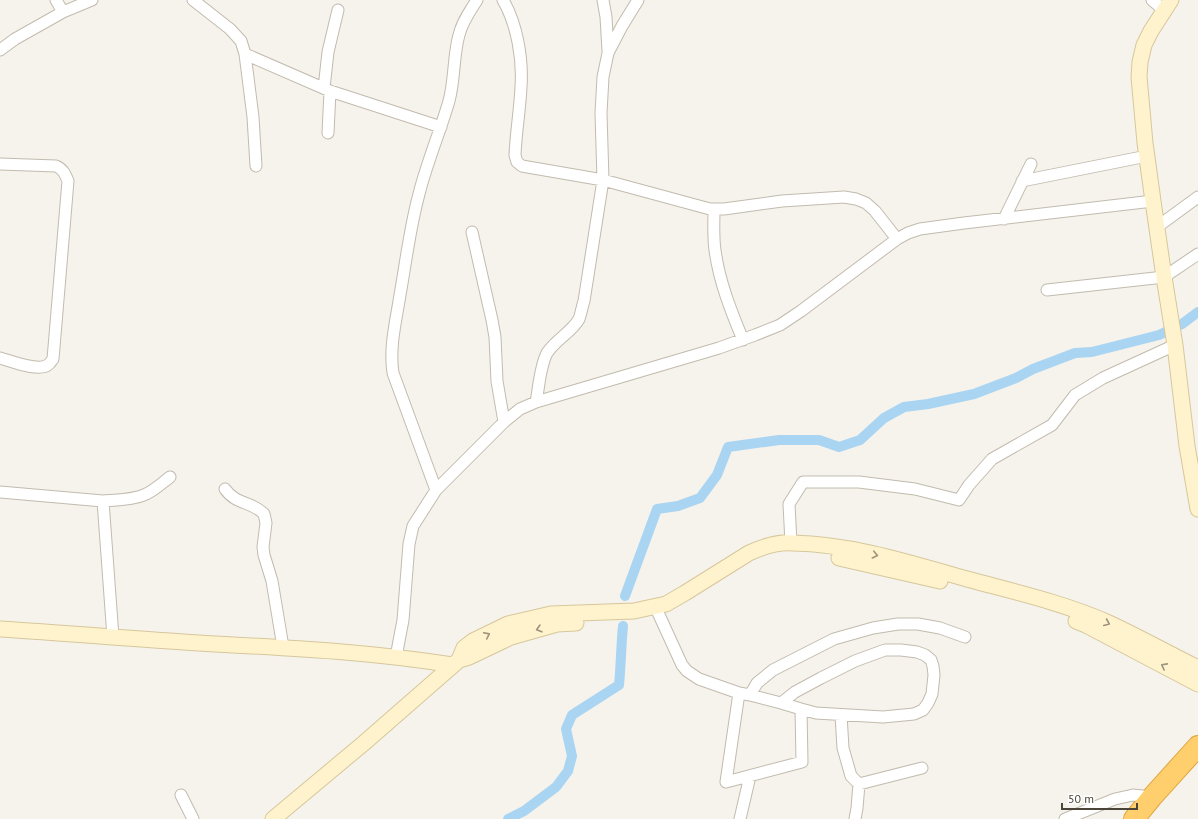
<svg xmlns="http://www.w3.org/2000/svg" width="1198" height="819" viewBox="0 0 1198 819" font-family="'PT Sans',sans-serif">
<rect width="100%" height="100%" fill="#f6f3ec"/>
<g fill="none" stroke-linecap="round" stroke-linejoin="round">
<path stroke="#a9d4f2" stroke-width="10" d="M625 596 657 509 678 506 700 498 717 475 728 447 779 440H819L839 447 860 440 884 418 904 407 928 404 974 394 1016 378 1033 369 1075 353 1092 352 1159 335 1182 324 1198 312
M508 819 524 811 556 787 568 771 572 756 566 729 572 715 619 685C621 665 621 646 623 626"/>
<defs>
<path id="street" d="M56 0 63 12
M193 0 230 29 241 41 245 54 253 117 256 166
M503 0C517 24 523 59 521 87 520 109 516 132 515 155L517 162 522 166 603 180 710 209H724L782 201 844 197 856 199 866 203 875 211 897 239
M603 0 606 17 608 51
M1152 0 1165 11
M0 50 15 39 63 12 92 0
M245 54 330 91 441 127
M324 88 328 52 338 10
M328 133 330 91
M0 164 56 166C63 169 65 174 68 181L53 359C52 360 51 362 49 364 40 373 11 361 0 358
M1022 181 1147 156
M714 209C714 223 713 237 715 250 719 281 731 311 743 340
M1004 219 1031 164
M1157 227 1198 197
M472 232 492 320 495 337 497 381 504 422
M1047 290 1164 277 1198 254
M536 402C539 387 540 366 547 353 555 340 573 331 579 319 581 314 582 307 584 301L603 180 601 113 603 77 608 53 622 26 638 0
M225 489C236 505 252 501 264 514L266 523 263 547 264 555 272 581 283 647
M436 490 393 373C389 347 396 321 400 295 406 261 410 227 419 194 427 162 440 132 449 101 455 79 453 56 459 35 462 22 470 11 477 0
M0 492 103 501C116 500 132 500 144 495 154 491 162 483 170 477
M103 501 113 637
M791 543 789 504 803 482H859L915 489 959 500 969 485 992 459 1052 425 1075 395 1103 378 1175 345
M655 606 682 665 687 671 699 679 739 693 750 695 781 703 801 709 816 713 883 717 914 714 923 710 928 703 932 694 934 675 933 666 931 660 925 655 917 652 901 650H885L855 661 821 678 795 692 781 703
M396 657 403 620 409 544 413 526 436 490 504 422 520 409 536 402 719 348 755 335 780 325 801 311 897 239 908 233 920 229 964 223 1153 201
M739 693 726 782 802 762 801 709
M750 695 757 683 773 670 834 639 873 628 898 624H918L940 628 965 637
M841 715 843 748 851 776 859 784 922 768
M181 795 193 819
M740 819 750 776
M855 819 857 808 859 784
M1065 819 1115 799 1133 795 1152 797"/>
<path id="secondary" d="M1171 0 1151 31 1144 45 1140 62 1139 77 1145 143 1153 201 1164 277 1175 345 1187 446 1198 509
M839 558 940 581
M1076 621 1086 625 1198 684
M0 629C66 633 133 639 199 643 284 648 368 651 452 665
M459 660 469 657 511 637 557 624 576 623
M273 819 364 743 459 660 464 648 473 641 508 624 551 614 634 611 666 604 685 593 749 553C762 547 778 542 793 543 851 544 911 563 967 579 1015 592 1064 603 1109 623 1139 637 1168 653 1198 668"/>
<path id="highway" d="M1134 819 1152 797 1198 746"/>
</defs>
<use href="#street" stroke="#c2bbae" stroke-width="13"/>
<use href="#secondary" stroke="#d6c79b" stroke-width="17"/>
<use href="#highway" stroke="#e0a43c" stroke-width="22"/>
<use href="#street" stroke="#fff" stroke-width="11"/>
<use href="#secondary" stroke="#fff3cd" stroke-width="15"/>
<use href="#highway" stroke="#ffcf6e" stroke-width="20"/>
</g>
<defs><path id="oneway-chevron" d="M-2-3.5L2.5 0L-2 3.5" fill="none" stroke-width="1.6" stroke-linecap="round" stroke-linejoin="round"/></defs>
<g stroke="#9c937c">
<use href="#oneway-chevron" transform="translate(875 555) rotate(13)"/>
<use href="#oneway-chevron" transform="translate(1107 623) rotate(23)"/>
<use href="#oneway-chevron" transform="translate(539 629) rotate(164)"/>
<use href="#oneway-chevron" transform="translate(487 635) rotate(-26)"/>
<use href="#oneway-chevron" transform="translate(1164 666) rotate(-152)"/>
</g>
<path d="M1062 803v6h75v-6" fill="none" stroke="#4b4439" stroke-width="2"/>
<text x="1068" y="803" font-size="12" fill="#4b4439" stroke="#ffffff" stroke-width="3" paint-order="stroke">50 m</text>
</svg>
